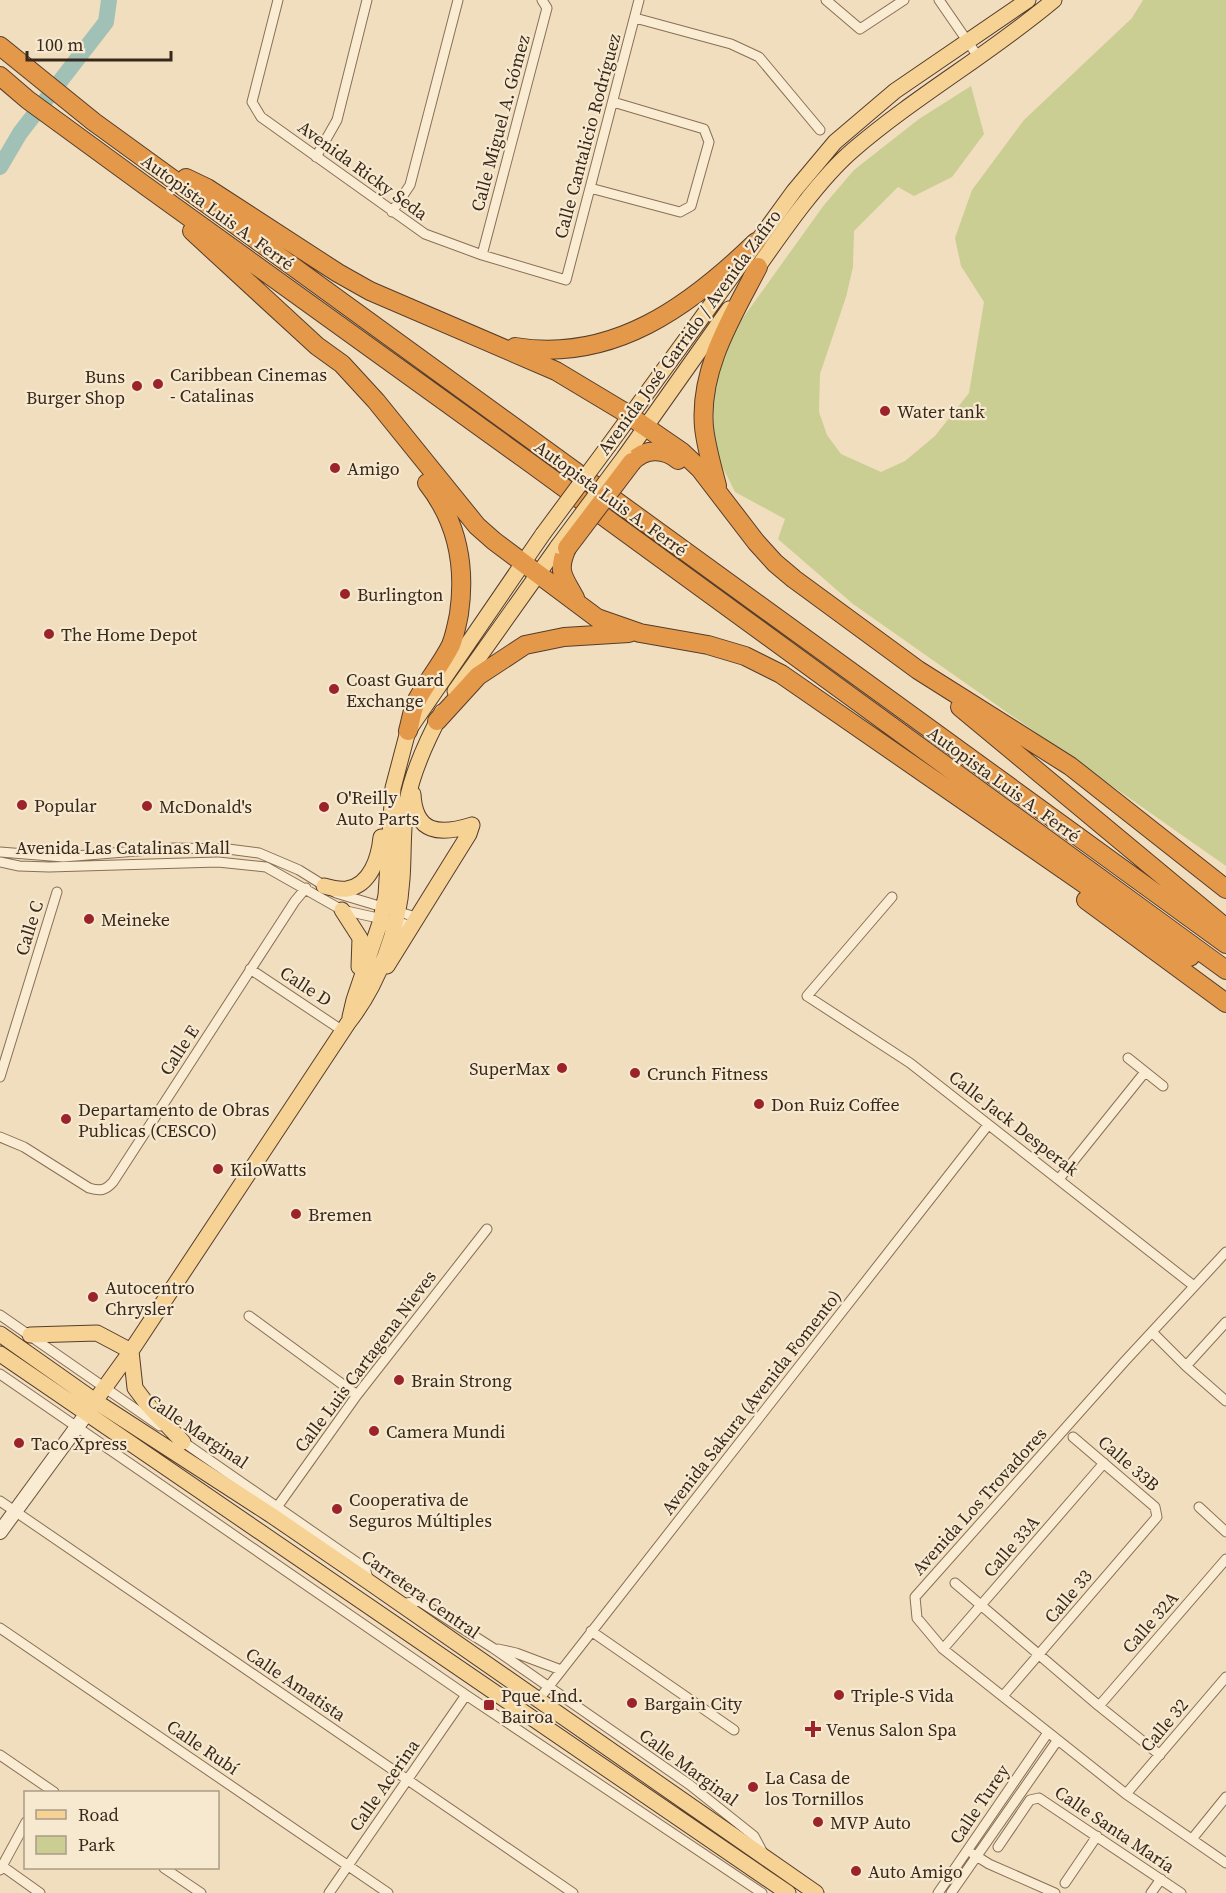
<svg xmlns="http://www.w3.org/2000/svg" width="1226" height="1893" viewBox="0 0 1226 1893" font-family="'Source Serif 4',serif">
<rect width="100%" height="100%" fill="#f0debf"/>
<path fill="#cace92" d="M1143 0H1226V866L853 604 778 539 785 519 735 492 715 452 713 403 720 362 730 336 824 205 854 170 919 119 971 86 984 134 952 177 914 196 898 187 854 231 853 267 846 297 820 374 819 412 827 435 841 454 881 472 905 461 935 436 969 393 984 302 961 266 955 238 972 190 1024 120 1132 18Z"/>
<g fill="none" stroke-linecap="round" stroke-linejoin="round">
<path stroke="#a2c1b6" stroke-width="16" d="M0 167 20 133 106 22 109 0"/>
<defs>
<path id="street" d="M278 0 252 102 261 117 425 234 482 255 566 280 639 0
M826 0 860 29 904 0
M939 0 979 58
M635 18 731 44 759 57 820 130
M316 157 337 120 367 0
M590 188 680 212 691 206 709 142 704 129 613 102
M392 212 410 185 458 0
M482 255 547 8 542 0
M0 852 63 857 174 848 228 849 259 853 299 870 336 893 419 918
M0 862 19 866 49 867 218 862 266 867 342 910 414 926
M892 897 807 996 910 1063 1194 1286
M250 969 343 1031
M1128 1058 1163 1086
M0 1077 57 892
M0 1137 24 1147 89 1188C100 1191 105 1191 113 1182L295 901 306 888
M1059 1179 1145 1072
M1226 1252 1125 1361 915 1597 917 1618 943 1649 1126 1794 1226 1863
M0 1315 160 1426
M249 1316 357 1395
M1152 1332 1186 1366 1226 1401
M1186 1366 1226 1322
M0 1374 466 1695 762 1893
M179 1439 365 1568 369 1582
M0 1501 573 1893
M1199 1507 1226 1532
M275 1510 357 1395 487 1229
M955 1583 1099 1706 1160 1755
M401 1604 419 1601 493 1648 690 1785 754 1836 763 1853
M0 1628 388 1893
M591 1631 734 1730
M498 1649 516 1653 561 1670
M943 1649 1104 1463
M1003 1696 1157 1517 1155 1507 1073 1437
M539 1699 988 1125
M1099 1706 1226 1559
M0 1755 54 1792
M1126 1794 1226 1677
M1192 1839 1226 1797
M998 1847 1030 1800 1039 1798 1181 1893
M973 1854 989 1864 1055 1893
M2 1866 40 1893
M164 1868 201 1893
M0 1870 26 1822
M1065 1883 1097 1836
M329 1893 466 1695
M938 1893 1047 1734
M951 1893 1057 1741
M1151 1893 1161 1879"/>
<path id="secondary" d="M0 1532 93 1405"/>
<path id="primary" d="M751 277C779 237 817 181 853 150 917 95 990 54 1054 0
M609 445 794 191 835 142 895 91 1028 0
M625 456 729 309
M455 691 558 546
M413 794C415 834 440 835 472 825
M324 886C331 888 340 890 347 889 371 885 379 857 381 837
M342 910 360 938 359 967
M387 966 469 834 472 825
M350 1017 354 1000 380 923 386 895 393 788 408 731 543 534
M0 1334 95 1401 271 1515 369 1582 816 1893
M30 1335 97 1333 131 1351
M131 1351 135 1388 147 1404 183 1442
M0 1354 788 1893
M95 1401 131 1351 348 1023C379 984 399 929 402 879 404 854 402 827 407 801 413 770 427 740 442 712"/>
<path id="highway" d="M0 46 94 122 1226 944
M0 76 28 100 143 184 533 465 1226 970
M186 178 207 188 338 273 370 291 556 371 621 410 682 452 700 469 756 542 775 563 794 579 918 670 1070 766 1226 889
M192 231 317 346 342 364 376 401 477 526 494 541 597 618 640 633 708 645 745 656 781 674 1190 957
M515 347C613 363 690 306 756 242
M632 462C645 448 664 448 678 460
M717 486C712 466 706 447 704 427 699 369 732 317 758 267
M567 548C556 572 564 577 575 598
M960 707 1226 928
M437 721 478 676 525 645 564 637 629 633
M408 731C411 721 412 709 417 700 427 681 441 665 451 645 455 635 457 624 459 614 466 566 457 521 427 483
M1086 900 1226 1003"/>
</defs>
<use href="#street" stroke="#896f56" stroke-width="11"/>
<use href="#secondary" stroke="#6b503a" stroke-width="16"/>
<use href="#primary" stroke="#563d2b" stroke-width="17"/>
<use href="#highway" stroke="#563d2b" stroke-width="20"/>
<use href="#street" stroke="#faecd2" stroke-width="9"/>
<use href="#secondary" stroke="#faecd2" stroke-width="14"/>
<use href="#primary" stroke="#f6d294" stroke-width="15"/>
<use href="#highway" stroke="#e4984a" stroke-width="18"/>
<defs>
<path id="primary-bridge" d="M543 534 609 445
M558 546 625 456"/>
<path id="highway-bridge" d="M567 548 632 462"/>
</defs>
<use href="#primary-bridge" stroke="#563d2b" stroke-width="17" stroke-linecap="butt"/>
<use href="#highway-bridge" stroke="#563d2b" stroke-width="20" stroke-linecap="butt"/>
<use href="#primary-bridge" stroke="#f6d294" stroke-width="15"/>
<use href="#highway-bridge" stroke="#e4984a" stroke-width="18"/>
</g>
<g fill="#9b242b" stroke="#f7e9cf" stroke-width="2">
<circle cx="158" cy="384" r="6"/>
<circle cx="137" cy="386" r="6"/>
<circle cx="885" cy="411" r="6"/>
<circle cx="335" cy="468" r="6"/>
<circle cx="345" cy="594" r="6"/>
<circle cx="49" cy="634" r="6"/>
<circle cx="334" cy="689" r="6"/>
<circle cx="22" cy="805" r="6"/>
<circle cx="147" cy="806" r="6"/>
<circle cx="324" cy="807" r="6"/>
<circle cx="89" cy="919" r="6"/>
<circle cx="562" cy="1068" r="6"/>
<circle cx="635" cy="1073" r="6"/>
<circle cx="759" cy="1104" r="6"/>
<circle cx="66" cy="1119" r="6"/>
<circle cx="218" cy="1169" r="6"/>
<circle cx="296" cy="1214" r="6"/>
<circle cx="93" cy="1297" r="6"/>
<circle cx="399" cy="1380" r="6"/>
<circle cx="374" cy="1431" r="6"/>
<circle cx="19" cy="1443" r="6"/>
<circle cx="337" cy="1509" r="6"/>
<circle cx="839" cy="1695" r="6"/>
<circle cx="632" cy="1703" r="6"/>
<rect x="483" y="1699" width="12" height="12" rx="3"/>
<path d="M810 1720h6v6h6v6h-6v6h-6v-6h-6v-6h6z"/>
<circle cx="753" cy="1787" r="6"/>
<circle cx="818" cy="1822" r="6"/>
<circle cx="856" cy="1871" r="6"/>
</g>
<g text-anchor="middle" dominant-baseline="central" stroke-width="4.5" stroke-linejoin="round" paint-order="stroke">
<g font-size="18" fill="#38281c" stroke="#f7e9cf">
<text transform="translate(500 123) rotate(-75)">Calle Miguel A. Gómez</text>
<text transform="translate(587 136) rotate(-75)">Calle Cantalicio Rodríguez</text>
<text transform="translate(363 170) rotate(36)">Avenida Ricky Seda</text>
<text transform="translate(218 212) rotate(36)">Autopista Luis A. Ferré</text>
<text transform="translate(689 332) rotate(-54)">Avenida José Garrido / Avenida Zafiro</text>
<text transform="translate(611 498) rotate(36)">Autopista Luis A. Ferré</text>
<text transform="translate(1004 784) rotate(36)">Autopista Luis A. Ferré</text>
<text x="123" y="847">Avenida Las Catalinas Mall</text>
<text transform="translate(29 928) rotate(-73)">Calle C</text>
<text transform="translate(306 986) rotate(33)">Calle D</text>
<text transform="translate(179 1050) rotate(-57)">Calle E</text>
<text transform="translate(1014 1123) rotate(38)">Calle Jack Desperak</text>
<text transform="translate(365 1361) rotate(-53)">Calle Luis Cartagena Nieves</text>
<text transform="translate(751 1402) rotate(-52)">Avenida Sakura (Avenida Fomento)</text>
<text transform="translate(198 1431) rotate(34)">Calle Marginal</text>
<text transform="translate(1129 1463) rotate(41)">Calle 33B</text>
<text transform="translate(979 1501) rotate(-48)">Avenida Los Trovadores</text>
<text transform="translate(1011 1546) rotate(-49)">Calle 33A</text>
<text transform="translate(421 1594) rotate(35)">Carretera Central</text>
<text transform="translate(1068 1596) rotate(-50)">Calle 33</text>
<text transform="translate(1150 1622) rotate(-49)">Calle 32A</text>
<text transform="translate(296 1684) rotate(34)">Calle Amatista</text>
<text transform="translate(1164 1725) rotate(-50)">Calle 32</text>
<text transform="translate(203 1747) rotate(34)">Calle Rubí</text>
<text transform="translate(689 1767) rotate(36)">Calle Marginal</text>
<text transform="translate(384 1785) rotate(-55)">Calle Acerina</text>
<text transform="translate(979 1804) rotate(-56)">Calle Turey</text>
<text transform="translate(1115 1829) rotate(34)">Calle Santa María</text>
</g>
<g font-size="18" fill="#38281c" stroke="#f7e9cf" text-anchor="start">
<text x="170" y="374">Caribbean Cinemas<tspan x="170" dy="21">- Catalinas</tspan></text>
<text x="125" y="376" text-anchor="end">Buns<tspan x="125" dy="21">Burger Shop</tspan></text>
<text x="897" y="411">Water tank</text>
<text x="347" y="468">Amigo</text>
<text x="357" y="594">Burlington</text>
<text x="61" y="634">The Home Depot</text>
<text x="346" y="679">Coast Guard<tspan x="346" dy="21">Exchange</tspan></text>
<text x="336" y="797">O'Reilly<tspan x="336" dy="21">Auto Parts</tspan></text>
<text x="34" y="805">Popular</text>
<text x="159" y="806">McDonald's</text>
<text x="101" y="919">Meineke</text>
<text x="550" y="1068" text-anchor="end">SuperMax</text>
<text x="647" y="1073">Crunch Fitness</text>
<text x="771" y="1104">Don Ruiz Coffee</text>
<text x="78" y="1109">Departamento de Obras<tspan x="78" dy="21">Publicas (CESCO)</tspan></text>
<text x="230" y="1169">KiloWatts</text>
<text x="308" y="1214">Bremen</text>
<text x="105" y="1287">Autocentro<tspan x="105" dy="21">Chrysler</tspan></text>
<text x="411" y="1380">Brain Strong</text>
<text x="386" y="1431">Camera Mundi</text>
<text x="31" y="1443">Taco Xpress</text>
<text x="349" y="1499">Cooperativa de<tspan x="349" dy="21">Seguros Múltiples</tspan></text>
<text x="501" y="1695">Pque. Ind.<tspan x="501" dy="21">Bairoa</tspan></text>
<text x="851" y="1695">Triple-S Vida</text>
<text x="644" y="1703">Bargain City</text>
<text x="826" y="1729">Venus Salon Spa</text>
<text x="765" y="1777">La Casa de<tspan x="765" dy="21">los Tornillos</tspan></text>
<text x="830" y="1822">MVP Auto</text>
<text x="868" y="1871">Auto Amigo</text>
</g>
</g>
<rect x="24" y="1791" width="195" height="78" fill="#f7e9cf" stroke="#ab9c87" stroke-width="1.5"/>
<rect x="36" y="1810" width="30" height="9" fill="#f6d294" stroke="#ab9c87" stroke-width="1.5"/>
<text x="78" y="1821" font-size="18" fill="#38281c">Road</text>
<rect x="36" y="1836" width="30" height="18" fill="#cace92" stroke="#ab9c87" stroke-width="1.5"/>
<text x="78" y="1851" font-size="18" fill="#38281c">Park</text>
<path d="M27 51v9h144v-9" fill="none" stroke="#38281c" stroke-width="3"/>
<text x="36" y="51" font-size="18" fill="#38281c" stroke="#f7e9cf" stroke-width="4.5" paint-order="stroke">100 m</text>
</svg>
